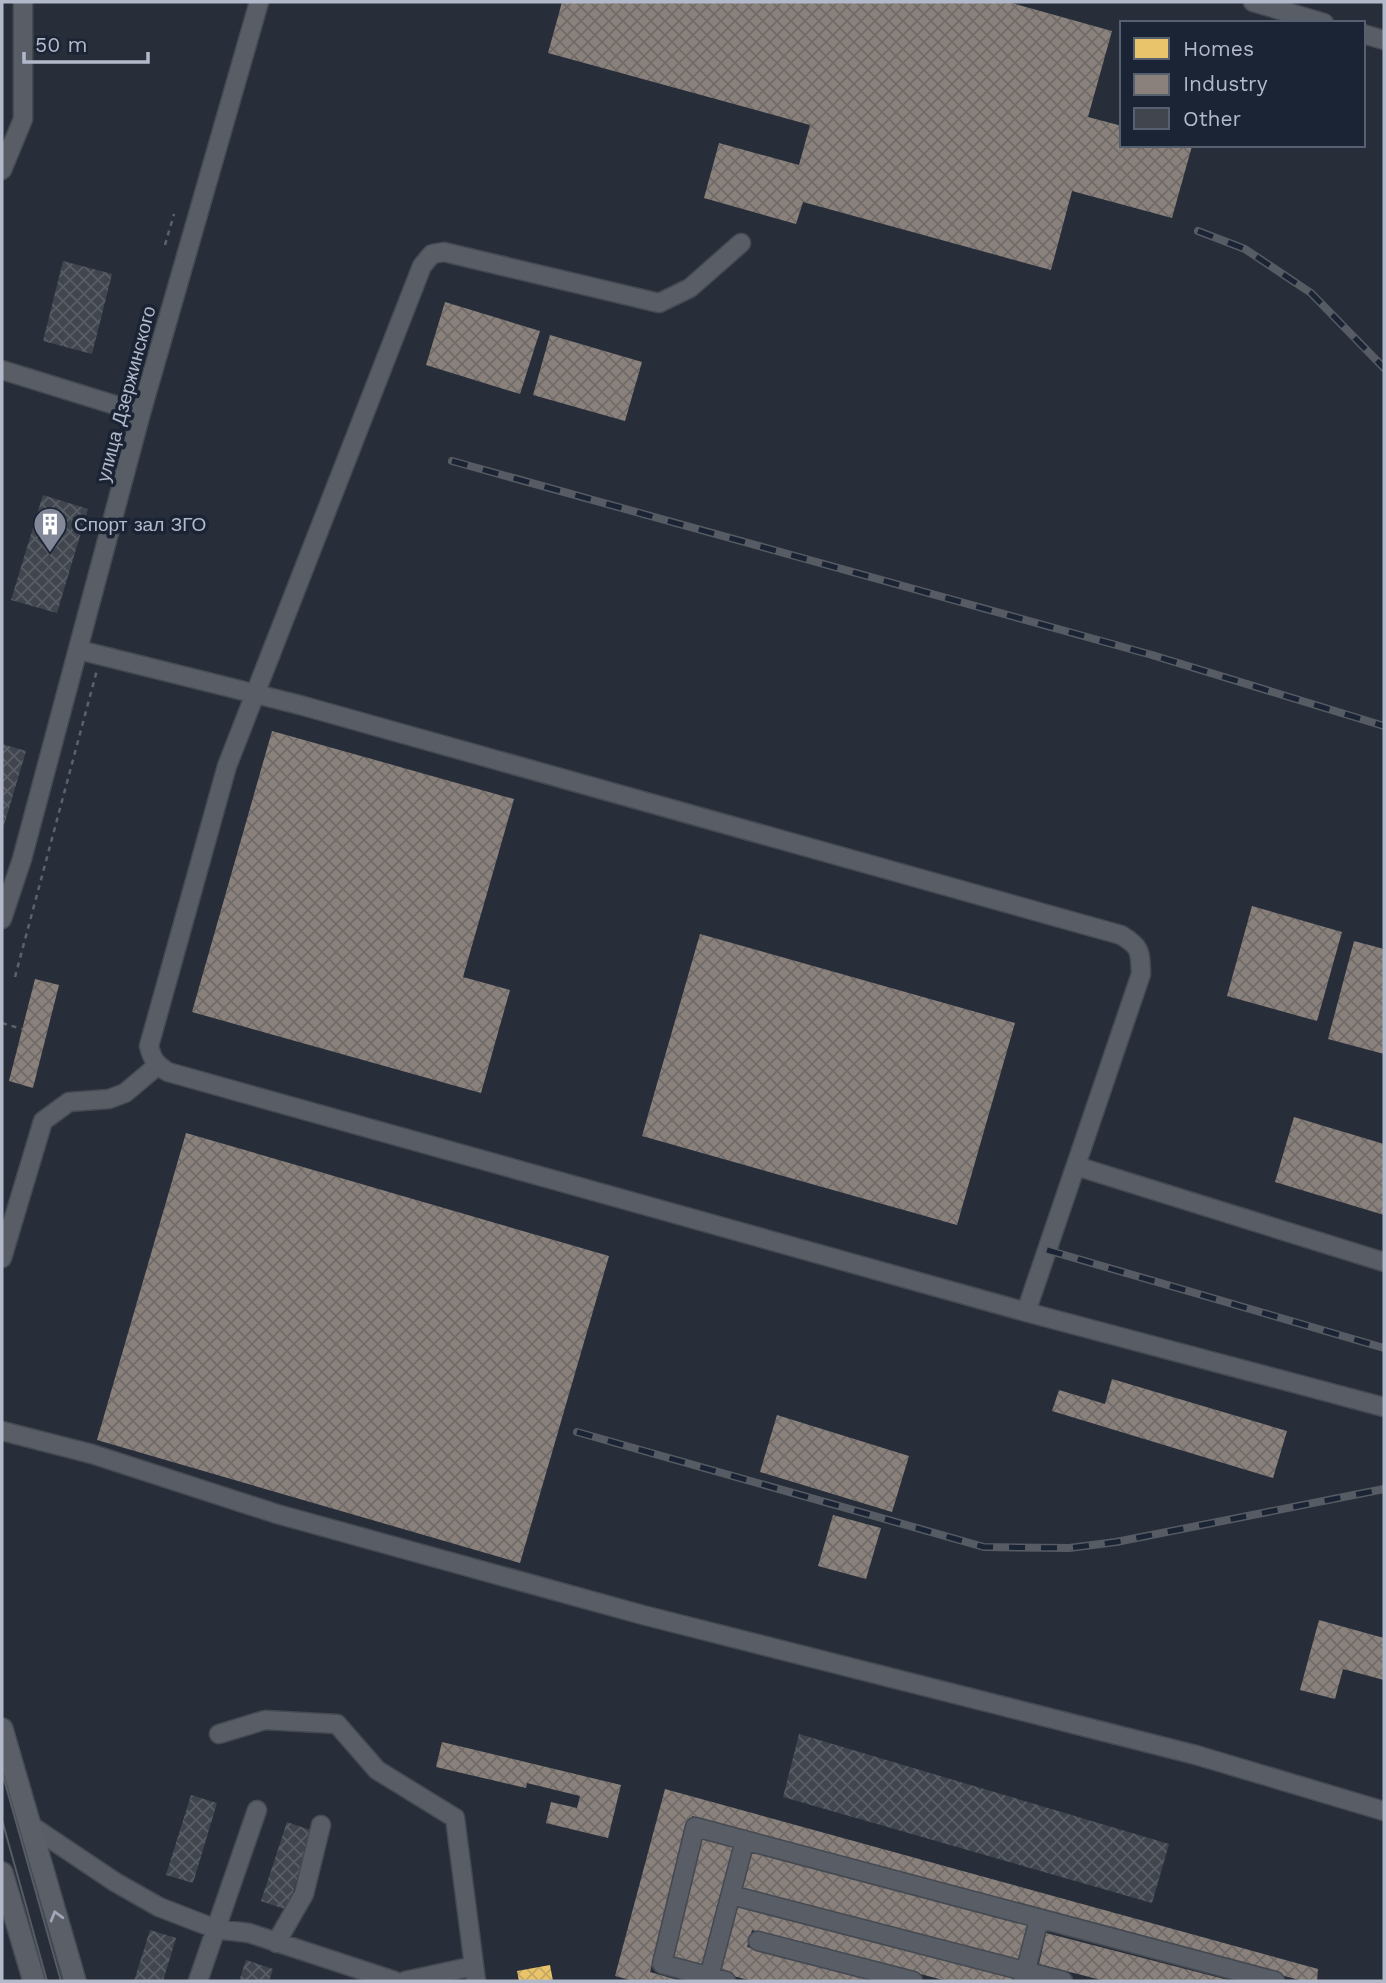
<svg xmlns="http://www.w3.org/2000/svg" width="1386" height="1983" viewBox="0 0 1386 1983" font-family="'Work Sans',sans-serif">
<defs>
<pattern id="homes-cross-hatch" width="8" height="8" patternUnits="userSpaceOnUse" patternTransform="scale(1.75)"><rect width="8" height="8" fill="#e9c46a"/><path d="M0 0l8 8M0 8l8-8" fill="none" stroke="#c5a861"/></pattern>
<pattern id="industry-cross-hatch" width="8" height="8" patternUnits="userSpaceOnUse" patternTransform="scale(1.75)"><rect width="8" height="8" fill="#8a817c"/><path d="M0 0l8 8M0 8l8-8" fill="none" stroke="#706b69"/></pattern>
<pattern id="building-cross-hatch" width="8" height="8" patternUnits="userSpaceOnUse" patternTransform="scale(1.75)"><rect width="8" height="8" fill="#40454e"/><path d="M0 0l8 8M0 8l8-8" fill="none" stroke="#595e66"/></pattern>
</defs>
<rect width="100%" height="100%" fill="#282e39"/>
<path fill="url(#homes-cross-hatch)" d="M550 1965 553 1981H519L517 1971Z"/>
<path fill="url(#industry-cross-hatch)" d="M562 2H1008L1112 31 1088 117 1122 126V145L1192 146 1172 218 1072 191 1051 270 803 202 796 224 704 198 719 143 799 165 810 125 548 53Z
M445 302 540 331 520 394 426 365Z
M550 335 642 362 625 421 533 395Z
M272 731 514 799 463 977 510 990 481 1093 192 1012Z
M1252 906 1342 932 1317 1021 1227 996Z
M700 934 1015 1023 957 1225 642 1136Z
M1354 941 1384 949V1054L1328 1039Z
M35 979 59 985 33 1088 9 1081Z
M1294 1117 1384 1144V1215L1275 1182Z
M186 1133 609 1256 520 1563 97 1440Z
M1112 1379 1287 1431 1273 1478 1052 1411 1059 1390 1105 1404Z
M777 1415 909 1456 892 1512 760 1472Z
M833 1515 881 1528 866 1579 818 1566Z
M1319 1620 1384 1638V1680L1343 1669 1335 1699 1300 1690Z
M442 1742 621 1785 608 1838 546 1823 551 1802 577 1808 580 1796 527 1783 526 1788 436 1767Z
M665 1789 1318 1969 1317 1981H1303L692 1816 650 1972 681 1981H634L615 1976Z
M702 1836 734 1845 702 1966 670 1958Z
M751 1848 1031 1923 1021 1963 740 1888Z
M735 1905 1017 1978V1981H947L752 1930 747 1947 877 1980 753 1981 717 1972Z
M1046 1933 1228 1980 1227 1981H1105L1039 1964Z"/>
<path fill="url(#building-cross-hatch)" d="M63 261 112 274 92 354 43 341Z
M43 495 88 509 57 613 11 600Z
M2 744 26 751 2 832Z
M799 1734 1169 1844 1152 1903 783 1797Z
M191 1795 217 1803 193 1883 166 1875Z
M287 1822 313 1831 287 1910 261 1901Z
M150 1930 176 1938 163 1981H134Z
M246 1960 273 1969 269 1981H239Z"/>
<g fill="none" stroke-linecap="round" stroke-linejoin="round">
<defs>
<path id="minor" d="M1253 2 1324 23
M1363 34 1384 40
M2 170 23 119V2
M741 243 690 288 659 303 444 252 432 254 422 266 227 766 149 1046C152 1059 156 1065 168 1072L1026 1312 1384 1407
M2 370 141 413
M79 650 300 705 1121 935C1141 947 1140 951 1141 974L1026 1312
M2 919 22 859 141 413 259 2
M1076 1166 1384 1262
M2 1258 43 1121 69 1102 109 1099 125 1093 157 1066
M2 1431 92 1454 277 1514 643 1615 1196 1755 1384 1811
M219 1734 265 1720 337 1724 377 1770 455 1818 476 1981
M30 1825 115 1882 159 1907 216 1929 249 1933 395 1981
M731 1895 1063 1981
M758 1941 913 1981
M276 1943 304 1894 321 1825
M709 1977 745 1840
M198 1981 257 1810
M405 1981 474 1966
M726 1981 662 1964 695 1827 1275 1981
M1023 1981 1039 1919"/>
<path id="major" d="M2 1729 75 1981
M2 1873 34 1981"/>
</defs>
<use href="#minor" stroke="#454951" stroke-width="21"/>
<use href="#major" stroke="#464b55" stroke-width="24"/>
<path stroke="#5c616a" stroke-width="2.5" stroke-dasharray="5 5" stroke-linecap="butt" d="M165 245 174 214
M15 977 97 670
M2 1023 22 1029"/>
<use href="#minor" stroke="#595d66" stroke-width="18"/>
<use href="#major" stroke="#5b5f68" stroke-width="21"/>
<path stroke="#575c64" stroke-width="2" d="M2 1772 61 1981
M2 1820 47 1981"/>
<defs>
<path id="rail" d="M1198 231 1245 249 1311 293 1384 368
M452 461 1152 655 1384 726
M1047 1250 1384 1348
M577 1432 984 1547 1069 1548 1116 1542 1384 1489"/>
</defs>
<use href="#rail" stroke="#575c64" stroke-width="8"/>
<use href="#rail" stroke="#1b2434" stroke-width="5" stroke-dasharray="16" stroke-linecap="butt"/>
</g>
<defs><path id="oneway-chevron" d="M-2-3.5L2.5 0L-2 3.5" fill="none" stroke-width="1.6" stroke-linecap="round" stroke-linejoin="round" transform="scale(1.75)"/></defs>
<use stroke="#a1a7b6" href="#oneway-chevron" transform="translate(56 1916) rotate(-106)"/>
<defs>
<symbol id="building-pin" viewBox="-11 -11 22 30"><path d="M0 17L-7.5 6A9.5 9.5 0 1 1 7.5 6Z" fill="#828897" stroke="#1b2434"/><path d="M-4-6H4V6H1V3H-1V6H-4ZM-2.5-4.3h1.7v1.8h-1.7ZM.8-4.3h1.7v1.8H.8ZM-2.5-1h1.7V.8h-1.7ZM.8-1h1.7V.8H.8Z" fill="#fff"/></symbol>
</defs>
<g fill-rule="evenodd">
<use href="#building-pin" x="31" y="505" width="38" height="52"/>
</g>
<g text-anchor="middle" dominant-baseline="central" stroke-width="7" stroke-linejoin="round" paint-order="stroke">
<g font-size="19" fill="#b2b9ca" stroke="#1b2434">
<text transform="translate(126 394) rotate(-75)">улица Дзержинского</text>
</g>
<g font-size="19" fill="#b2b9ca" stroke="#1b2434" text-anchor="start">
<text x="74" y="524">Спорт зал ЗГО</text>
</g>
</g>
<rect width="1386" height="1983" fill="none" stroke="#b2b9ca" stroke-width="7"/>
<rect x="1120" y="21" width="245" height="126" fill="#1b2434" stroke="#576070" stroke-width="2"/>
<rect x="1134" y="38" width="35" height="21" fill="#e9c46a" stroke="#576070" stroke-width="2"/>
<text x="1183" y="56" font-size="21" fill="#b2b9ca">Homes</text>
<rect x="1134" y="74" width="35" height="21" fill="#8a817c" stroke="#576070" stroke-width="2"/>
<text x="1183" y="91" font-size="21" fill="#b2b9ca">Industry</text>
<rect x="1134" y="108" width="35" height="21" fill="#40454e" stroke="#576070" stroke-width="2"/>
<text x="1183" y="126" font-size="21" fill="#b2b9ca">Other</text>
<path d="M24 52v10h124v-10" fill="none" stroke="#b2b9ca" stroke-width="3.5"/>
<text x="35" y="52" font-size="21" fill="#b2b9ca" stroke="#1b2434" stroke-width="5" paint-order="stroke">50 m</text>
</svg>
